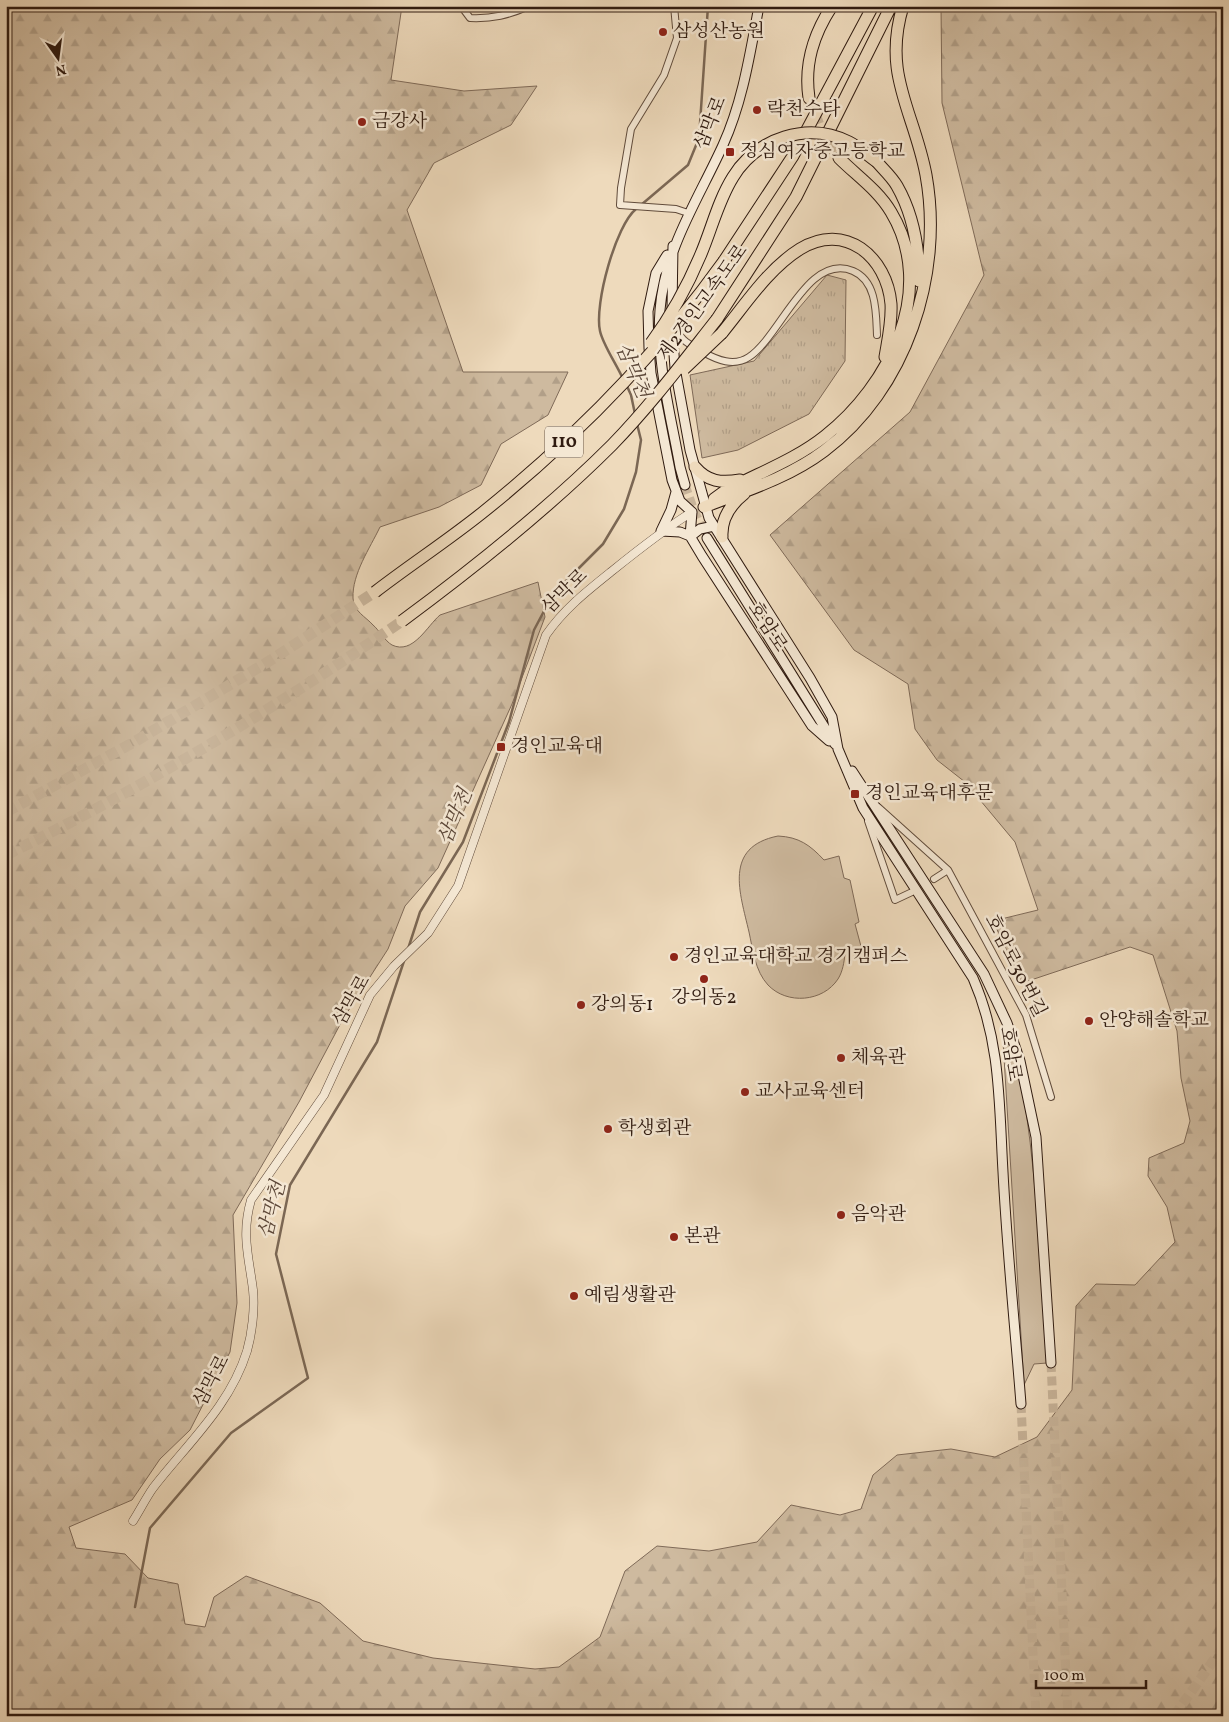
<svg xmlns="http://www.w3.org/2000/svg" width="1229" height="1722" viewBox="0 0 1229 1722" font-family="Vollkorn,'Noto Serif KR',serif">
<defs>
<pattern id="forest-firs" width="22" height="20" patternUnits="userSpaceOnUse" patternTransform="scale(1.25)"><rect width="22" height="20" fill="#ceba9f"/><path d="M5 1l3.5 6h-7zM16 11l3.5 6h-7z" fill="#b19f88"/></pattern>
<pattern id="park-tufts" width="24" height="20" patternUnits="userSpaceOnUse" patternTransform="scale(1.25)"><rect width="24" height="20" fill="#ceba9f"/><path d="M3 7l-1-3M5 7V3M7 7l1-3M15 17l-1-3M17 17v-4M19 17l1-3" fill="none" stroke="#b19f88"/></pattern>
</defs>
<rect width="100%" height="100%" fill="#eedabc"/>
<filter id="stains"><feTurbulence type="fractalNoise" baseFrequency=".004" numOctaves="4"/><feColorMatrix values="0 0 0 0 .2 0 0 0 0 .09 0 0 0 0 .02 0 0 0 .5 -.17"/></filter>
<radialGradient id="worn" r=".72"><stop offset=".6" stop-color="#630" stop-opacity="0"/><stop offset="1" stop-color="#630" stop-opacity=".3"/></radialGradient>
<path fill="#ceba9f" stroke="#7f6a58" d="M778 836C799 837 810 845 824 860L839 856 844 878 850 880 859 922 855 924 862 950 845 954C844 962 843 971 838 979 823 1002 787 1005 768 985 755 971 753 950 749 932 740 893 723 847 778 836Z
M1003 1041 1007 1042C1021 1059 1023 1090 1026 1111 1038 1194 1041 1279 1047 1363L1034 1364 1024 1385Z"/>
<path fill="url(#forest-firs)" stroke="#7f6a58" d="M6 6H402L391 80 464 91 537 86 511 125 434 163 407 210 463 372H568L548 415 501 444 481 485 439 507 380 527C370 548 352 574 353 598 353 611 366 617 373 625 379 630 385 641 392 645 413 655 427 626 440 615L538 582 545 617 512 704 438 868 405 906 388 949 343 1019 299 1102 233 1215 237 1303 230 1352 190 1430 160 1459 132 1500 69 1527 76 1548 125 1554 148 1578 178 1584 185 1624 205 1627 214 1597 246 1576 320 1603 363 1641 433 1658 535 1669 559 1667 600 1637 625 1571 657 1546 709 1551 757 1542 791 1505 840 1515 861 1509 873 1475 897 1455 951 1449 995 1457 1037 1437 1072 1390 1076 1306 1096 1284 1135 1285 1175 1242 1167 1207 1148 1176 1149 1158 1184 1143 1190 1121 1181 1078 1177 1031 1153 955 1130 947 1022 983 993 921 1038 910 1015 842 965 782 937 760 915 729 908 684 854 650 770 535 910 412 984 275 942 103 941 6H1223V1716H6Z"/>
<path fill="url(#park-tufts)" stroke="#7f6a58" d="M827 275 846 280 845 361 809 414 738 450 702 458 690 375 754 361Z"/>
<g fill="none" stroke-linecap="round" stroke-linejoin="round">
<path stroke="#7b6754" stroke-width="2.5" d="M641 205 688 165 699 138 708 6
M623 379C617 365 603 345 600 331 594 304 616 225 636 209
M626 384 631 395 635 414
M408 949 420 912 463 842 509 722 534 630 553 594 603 544 624 509 636 472 641 440 637 424
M135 1607 150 1528 231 1433 308 1378 276 1254 290 1185 377 1042 404 961"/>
<path stroke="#c8b49a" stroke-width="9" stroke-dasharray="9 4.5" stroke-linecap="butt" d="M685 485 694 511 707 538
M1051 1363 1068 1716
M1021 1404 1036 1716"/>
<path stroke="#c8b49a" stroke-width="10" stroke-dasharray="10 5" stroke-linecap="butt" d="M1174 1716 1223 1647
M1219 1716 1223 1711"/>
<path stroke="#c8b49a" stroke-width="11" stroke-dasharray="11 5.5" stroke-linecap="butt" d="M809 98 823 136 839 158
M6 812 136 741 271 660 375 592
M6 855C144 787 276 708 402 621"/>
<defs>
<path id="minor" d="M461 6 470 18C492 19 509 15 529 6
M674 6 677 38 664 75 631 129 621 188 620 205 676 209 688 213
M674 324C679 340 689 344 703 352 717 360 734 367 749 357 781 336 808 252 853 271 877 281 876 313 877 335
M878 807 948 870 1026 1015 1051 1097
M868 821 895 900 912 892
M934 879 948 870"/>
<path id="tertiary" d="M133 1521C140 1510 146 1498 153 1488 187 1444 230 1406 247 1351 252 1333 255 1309 253 1290 249 1257 241 1235 251 1200L324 1095 370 995 394 966 428 933 458 886 546 635C564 609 587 591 612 571 638 550 663 530 692 512"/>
<path id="secondary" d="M667 255 656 273 648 311 649 348 651 373 672 480 680 501 692 512
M672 310 673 246
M672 326 675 368 690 450 709 518 810 678 832 717 838 749 863 808 973 978C1001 1042 999 1104 1003 1172 1007 1250 1015 1327 1021 1404
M685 485 680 467C671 416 656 362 660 310 665 248 698 200 723 145 743 101 750 53 759 6
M676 492 671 510 661 531 680 532 690 536
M692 512 690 536 702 556 812 726 829 741
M691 536 700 529 714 526
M707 538 835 744
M852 771 984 974 1007 1023 1020 1061 1036 1137 1051 1363"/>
<path id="motorway" d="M809 98C804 64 813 35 832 6
M877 162C883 169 892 177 897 186 913 214 919 248 919 281
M724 261 793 156 873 6
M717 319 796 197 891 6
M722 333C745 305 768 269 800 249 845 221 887 257 891 304 892 322 888 339 885 357
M695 467C708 482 721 483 740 480
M714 499 725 491C758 473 795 460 825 436 889 386 938 290 891 212 878 190 857 176 839 158
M704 507C745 491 788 478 824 451 906 390 944 274 926 175 914 111 882 75 903 6
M722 537C721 519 730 505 744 494"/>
</defs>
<use href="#minor" stroke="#604b3b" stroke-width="8"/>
<use href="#tertiary" stroke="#604b3b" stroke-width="9"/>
<use href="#secondary" stroke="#301b10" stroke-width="11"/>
<use href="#motorway" stroke="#301b10" stroke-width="13"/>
<use href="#minor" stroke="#f4e7d3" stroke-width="6"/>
<use href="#tertiary" stroke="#f4e7d3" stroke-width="8"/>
<use href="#secondary" stroke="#f4e7d3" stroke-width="9"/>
<use href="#motorway" stroke="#eedabc" stroke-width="11"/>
<defs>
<path id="motorway-bridge" d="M651 343C671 316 688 285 701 254 712 228 718 201 733 177 757 138 808 121 849 142 859 147 867 155 877 162
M684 369 722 333
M375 592C410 565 447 541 482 513 573 440 656 356 724 261
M402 621C475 567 547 510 612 445 650 406 683 362 717 319"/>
</defs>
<use href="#motorway-bridge" stroke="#301b10" stroke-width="13" stroke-linecap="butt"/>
<use href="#motorway-bridge" stroke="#eedabc" stroke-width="11"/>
</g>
<g fill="#8f2418" stroke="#f4e7d3" stroke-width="2">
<circle cx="663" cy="32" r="5"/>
<circle cx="757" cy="110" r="5"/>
<circle cx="362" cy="122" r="5"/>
<rect x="725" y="147" width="10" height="10" rx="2.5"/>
<rect x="496" y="742" width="10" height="10" rx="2.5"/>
<rect x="850" y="789" width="10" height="10" rx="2.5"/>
<circle cx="674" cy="957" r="5"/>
<circle cx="704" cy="979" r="5"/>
<circle cx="581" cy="1005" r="5"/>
<circle cx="1089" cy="1021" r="5"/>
<circle cx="841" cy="1058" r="5"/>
<circle cx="745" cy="1092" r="5"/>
<circle cx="608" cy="1129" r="5"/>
<circle cx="841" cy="1215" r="5"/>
<circle cx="674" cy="1237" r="5"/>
<circle cx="574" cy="1296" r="5"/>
</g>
<g text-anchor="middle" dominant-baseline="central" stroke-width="5" stroke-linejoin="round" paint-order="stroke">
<rect fill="#f4e7d3" stroke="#6b584a" stroke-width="1" x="545" y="426.5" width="38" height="31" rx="4"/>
<g font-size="18" font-weight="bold" fill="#301b10">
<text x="564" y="442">110</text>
</g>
<g font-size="19" fill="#301b10" stroke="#f4e7d3" text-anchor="start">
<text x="673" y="32">삼성산농원</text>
<text x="767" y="110">락천수타</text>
<text x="372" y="122">금강사</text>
<text x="740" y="152">정심여자중고등학교</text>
<text x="511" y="747">경인교육대</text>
<text x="865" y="794">경인교육대후문</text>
<text x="684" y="957">경인교육대학교 경기캠퍼스</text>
<text x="704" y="998" text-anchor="middle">강의동2</text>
<text x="591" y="1005">강의동1</text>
<text x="1099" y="1021">안양해솔학교</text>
<text x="851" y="1058">체육관</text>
<text x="755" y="1092">교사교육센터</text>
<text x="618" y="1129">학생회관</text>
<text x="851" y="1215">음악관</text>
<text x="684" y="1237">본관</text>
<text x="584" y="1296">예림생활관</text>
</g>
<g font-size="19" fill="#301b10" stroke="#f4e7d3">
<text transform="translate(711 123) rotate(-68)">삼막로</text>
<text transform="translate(703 303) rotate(-54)">제2경인고속도로</text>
<text transform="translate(565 592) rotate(-44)">삼막로</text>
<text transform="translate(767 627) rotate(57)">호암로</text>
<text transform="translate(1015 966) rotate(63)">호암로30번길</text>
<text transform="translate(352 1001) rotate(-60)">삼막로</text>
<text transform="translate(1010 1054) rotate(81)">호암로</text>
<text transform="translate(212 1381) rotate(-62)">삼막로</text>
</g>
<g font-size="20" font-style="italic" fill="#5c4738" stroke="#f4e7d3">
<text transform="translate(632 371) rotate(67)">삼막천</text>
<text transform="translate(456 817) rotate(-67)">삼막천</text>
<text transform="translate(273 1210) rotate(-76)">삼막천</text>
</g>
</g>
<rect width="1229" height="1722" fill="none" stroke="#eedabc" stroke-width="25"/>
<rect x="8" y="8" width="1214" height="1707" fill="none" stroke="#301b10" stroke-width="2.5"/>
<rect x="12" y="12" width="1204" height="1697" fill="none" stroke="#301b10"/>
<g transform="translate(58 58) rotate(166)" stroke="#f4e7d3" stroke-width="4" paint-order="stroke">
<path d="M0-4L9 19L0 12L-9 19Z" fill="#301b10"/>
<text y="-8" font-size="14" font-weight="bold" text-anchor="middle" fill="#301b10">N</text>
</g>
<path d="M1036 1680v8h110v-8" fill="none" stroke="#301b10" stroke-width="2.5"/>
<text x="1044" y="1680" font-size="15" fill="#301b10" stroke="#f4e7d3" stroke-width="4" paint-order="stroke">100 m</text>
<rect width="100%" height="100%" filter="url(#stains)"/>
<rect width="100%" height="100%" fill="url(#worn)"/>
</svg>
